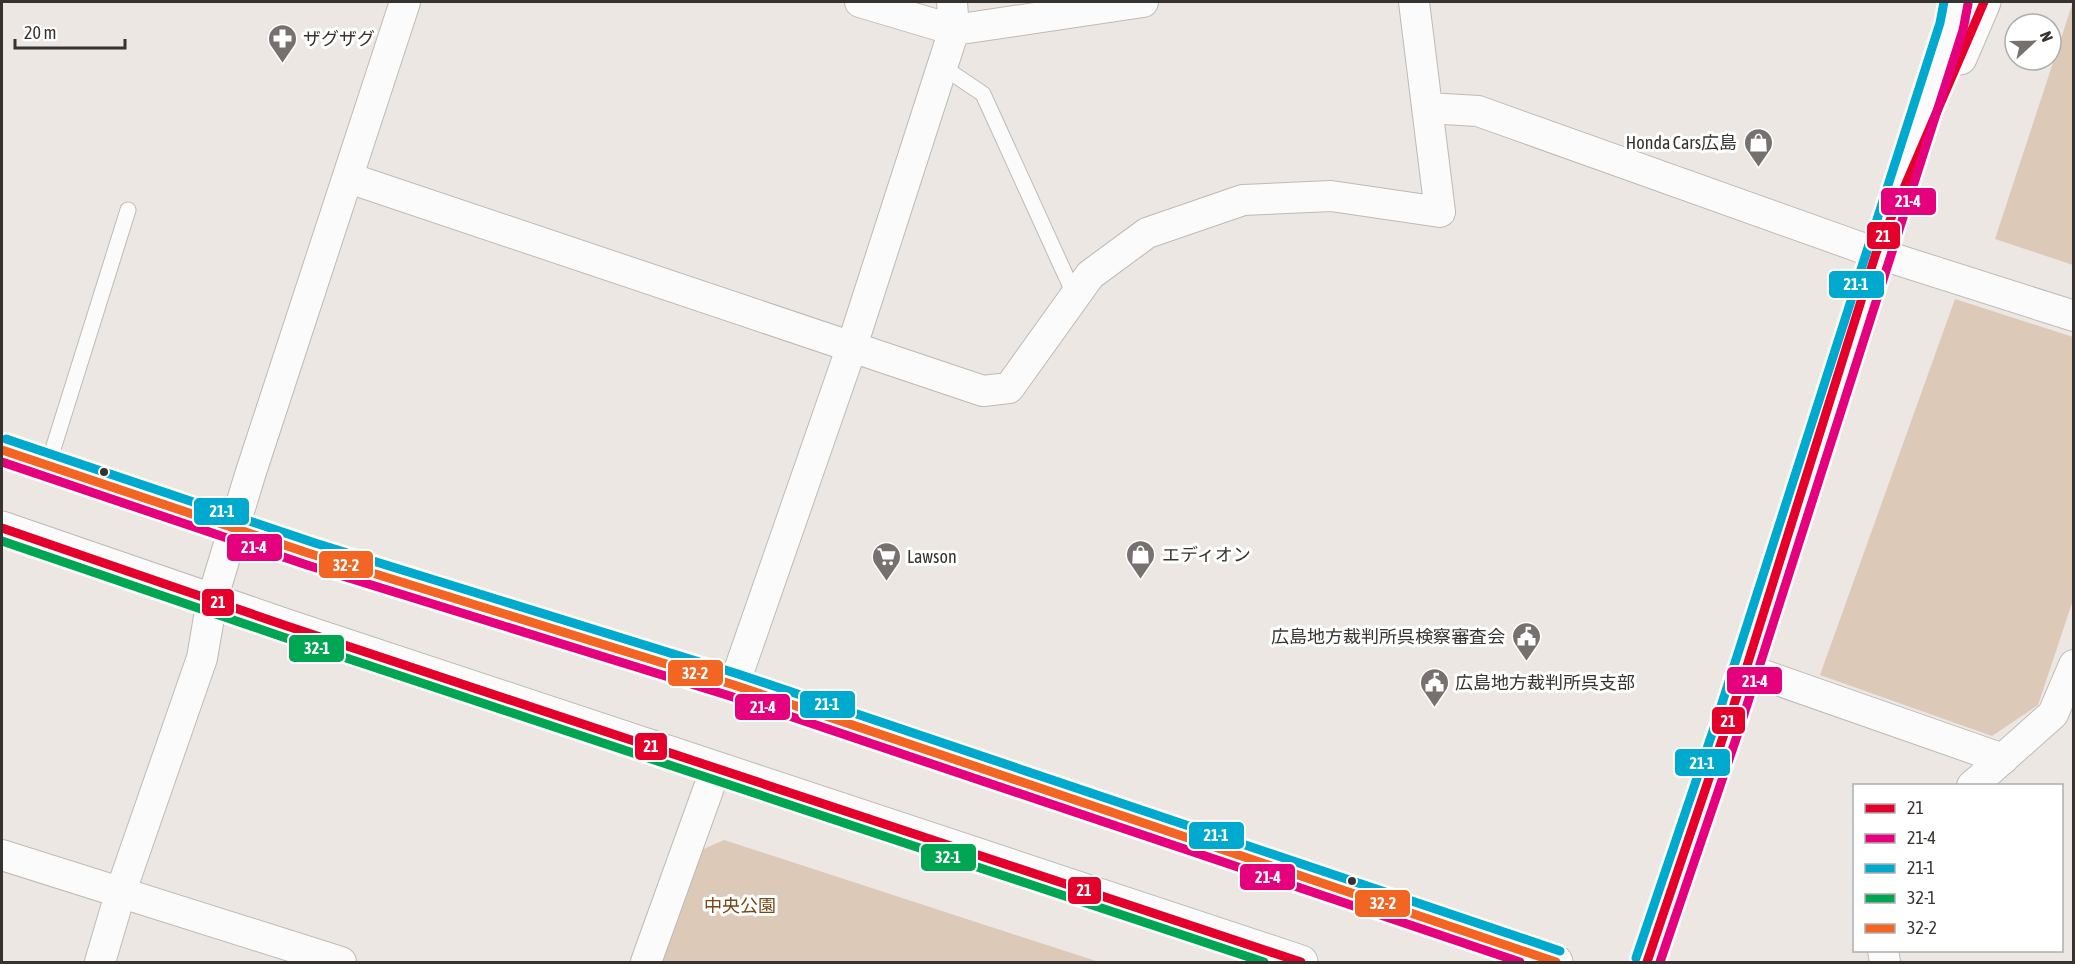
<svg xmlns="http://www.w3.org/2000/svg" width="2075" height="964" viewBox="0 0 2075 964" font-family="'Asap Condensed','Noto Sans JP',sans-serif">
<rect width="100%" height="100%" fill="#ece7e2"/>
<path fill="#ddc9b8" d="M2073 2H2074L2073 265 1995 239Z
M1955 299 2073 337V600L2038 705 1992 736 1820 675Z
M724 840 1099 962H661L697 852Z"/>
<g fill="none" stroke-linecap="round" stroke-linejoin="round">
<defs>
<path id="service" d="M943 67 983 94 1075 296
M48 465 128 210"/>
<path id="minor" d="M860 2 954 30 1143 2
M1427 108 1478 111 1876 253 2074 316
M349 178 983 391 1009 388 1090 275 1147 233 1243 200 1331 196 1440 212 1414 2
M1746 669 2003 759
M734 685 852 346 954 30 952 2
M1972 786 2053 714 2074 665
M2 855 341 962
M1883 950 1885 962
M100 962 121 891 202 658 212 600 250 475 405 2
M646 962 716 768"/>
<path id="tertiary" d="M1960 58 1984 2
M2 450 311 554 734 685 1556 962
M2 528 287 626 1301 962
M1647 962C1758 653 1848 337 1952 26L1956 2"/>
<path id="motorway" d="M1952 26 1962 2"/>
</defs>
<use href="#service" stroke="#bebab6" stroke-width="17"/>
<use href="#minor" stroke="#bebab6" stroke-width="32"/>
<use href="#tertiary" stroke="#bebab6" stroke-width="35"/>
<use href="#motorway" stroke="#bebab6" stroke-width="35"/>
<use href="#service" stroke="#fcfbfb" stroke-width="15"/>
<use href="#minor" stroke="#fcfbfb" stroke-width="30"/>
<use href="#tertiary" stroke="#fcfbfb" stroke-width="33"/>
<use href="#motorway" stroke="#fcfbfb" stroke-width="33"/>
<defs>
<path id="bus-1" d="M2 528 287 626 1301 962
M1647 962 1746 669 1876 253 1984 2"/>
<path id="bus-2" d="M2 462 307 565 730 696 1520 962
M1660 962 1738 733 1963 30 1968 4"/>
<path id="bus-3" d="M6 439 315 543 738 674 1560 951
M1636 958 1715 725 1940 23 1944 2"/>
<path id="bus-4" d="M2 541 283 637 1264 962"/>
<path id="bus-5" d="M2 450 311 554 734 685 1556 962"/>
</defs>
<use href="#bus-1" stroke="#fff" stroke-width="14"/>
<use href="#bus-2" stroke="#fff" stroke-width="14"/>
<use href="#bus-3" stroke="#fff" stroke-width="14"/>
<use href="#bus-4" stroke="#fff" stroke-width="14"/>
<use href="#bus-5" stroke="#fff" stroke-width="14"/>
<use href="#bus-1" stroke="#e4002b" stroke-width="9"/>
<use href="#bus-2" stroke="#e5007d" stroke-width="9"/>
<use href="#bus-3" stroke="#00a9ce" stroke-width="9"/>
<use href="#bus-4" stroke="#00a651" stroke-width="9"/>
<use href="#bus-5" stroke="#f26522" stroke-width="9"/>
</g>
<defs>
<symbol id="pharmacy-pin" viewBox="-11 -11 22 30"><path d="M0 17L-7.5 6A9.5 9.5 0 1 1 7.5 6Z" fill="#76716e" stroke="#fff"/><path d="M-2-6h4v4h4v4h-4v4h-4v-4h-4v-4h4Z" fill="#fff"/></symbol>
<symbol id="shop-pin" viewBox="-11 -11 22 30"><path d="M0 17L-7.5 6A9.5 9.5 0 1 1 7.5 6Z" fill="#76716e" stroke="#fff"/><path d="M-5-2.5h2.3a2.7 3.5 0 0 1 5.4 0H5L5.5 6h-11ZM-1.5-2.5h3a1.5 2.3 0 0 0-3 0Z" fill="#fff"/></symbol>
<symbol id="supermarket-pin" viewBox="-11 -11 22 30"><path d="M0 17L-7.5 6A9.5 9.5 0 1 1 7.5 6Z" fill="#76716e" stroke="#fff"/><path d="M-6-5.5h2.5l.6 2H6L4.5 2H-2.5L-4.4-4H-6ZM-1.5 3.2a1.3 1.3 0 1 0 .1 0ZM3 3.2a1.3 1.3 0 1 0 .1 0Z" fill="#fff"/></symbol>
<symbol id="civic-pin" viewBox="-11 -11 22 30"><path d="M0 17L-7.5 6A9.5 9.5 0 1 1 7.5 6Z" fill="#76716e" stroke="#fff"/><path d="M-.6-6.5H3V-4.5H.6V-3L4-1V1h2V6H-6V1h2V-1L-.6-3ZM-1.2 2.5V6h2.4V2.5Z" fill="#fff"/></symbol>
</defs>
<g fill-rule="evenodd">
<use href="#pharmacy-pin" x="266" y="22" width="33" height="45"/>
<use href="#shop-pin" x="1742" y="126" width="33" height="45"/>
<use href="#shop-pin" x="1124" y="538" width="33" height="45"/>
<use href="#supermarket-pin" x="870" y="540" width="33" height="45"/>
<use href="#civic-pin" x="1510" y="620" width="33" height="45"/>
<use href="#civic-pin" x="1418" y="666" width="33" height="45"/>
</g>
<g fill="#36322f" stroke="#fff" stroke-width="2">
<circle cx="104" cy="472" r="5"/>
<circle cx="1352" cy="881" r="5"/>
</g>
<g text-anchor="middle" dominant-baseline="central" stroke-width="6" stroke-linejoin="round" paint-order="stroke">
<g font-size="18" fill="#36322f" stroke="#fff" text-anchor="start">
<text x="303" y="38">ザグザグ</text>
<text x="1737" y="142" text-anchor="end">Honda Cars広島</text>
<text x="1162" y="554">エディオン</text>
<text x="907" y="556">Lawson</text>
<text x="1505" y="636" text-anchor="end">広島地方裁判所呉検察審査会</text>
<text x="1455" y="682">広島地方裁判所呉支部</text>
</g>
<g font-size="18" fill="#774717" stroke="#fff">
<text x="740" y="905">中央公園</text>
</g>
</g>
<g stroke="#fff" stroke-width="2">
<rect x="1880" y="187" width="57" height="29" rx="6" fill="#e5007d"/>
<rect x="1866" y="221" width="35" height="29" rx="6" fill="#e4002b"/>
<rect x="1828" y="270" width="57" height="29" rx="6" fill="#00a9ce"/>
<rect x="193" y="497" width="57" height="29" rx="6" fill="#00a9ce"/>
<rect x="226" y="533" width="57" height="29" rx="6" fill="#e5007d"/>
<rect x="318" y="550" width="56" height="29" rx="6" fill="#f26522"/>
<rect x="201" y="588" width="34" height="29" rx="6" fill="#e4002b"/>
<rect x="288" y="634" width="57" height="29" rx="6" fill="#00a651"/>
<rect x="667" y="659" width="57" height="28" rx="6" fill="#f26522"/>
<rect x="1726" y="666" width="57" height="29" rx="6" fill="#e5007d"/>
<rect x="799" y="690" width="57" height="29" rx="6" fill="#00a9ce"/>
<rect x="734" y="693" width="57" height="28" rx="6" fill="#e5007d"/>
<rect x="1711" y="706" width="35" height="29" rx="6" fill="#e4002b"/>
<rect x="634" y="732" width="34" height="29" rx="6" fill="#e4002b"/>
<rect x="1674" y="748" width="57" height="29" rx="6" fill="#00a9ce"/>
<rect x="1188" y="821" width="57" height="29" rx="6" fill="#00a9ce"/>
<rect x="920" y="843" width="57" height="29" rx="6" fill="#00a651"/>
<rect x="1239" y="863" width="57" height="28" rx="6" fill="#e5007d"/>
<rect x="1067" y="876" width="35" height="29" rx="6" fill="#e4002b"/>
<rect x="1354" y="889" width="57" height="29" rx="6" fill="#f26522"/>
</g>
<g font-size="16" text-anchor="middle" font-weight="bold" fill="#fff">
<text x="1908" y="207">21-4</text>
<text x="1883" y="242">21</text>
<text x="1856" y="290">21-1</text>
<text x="222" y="517">21-1</text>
<text x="254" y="553">21-4</text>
<text x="346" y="571">32-2</text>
<text x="218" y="608">21</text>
<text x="317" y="654">32-1</text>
<text x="695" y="679">32-2</text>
<text x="1755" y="687">21-4</text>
<text x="827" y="710">21-1</text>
<text x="763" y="713">21-4</text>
<text x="1728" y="727">21</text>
<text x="651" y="752">21</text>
<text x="1702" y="769">21-1</text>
<text x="1216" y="841">21-1</text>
<text x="948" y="863">32-1</text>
<text x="1268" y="883">21-4</text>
<text x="1084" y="896">21</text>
<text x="1383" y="909">32-2</text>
</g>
<rect width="2075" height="964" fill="none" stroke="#36322f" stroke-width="6"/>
<rect x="1853" y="784" width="210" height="168" fill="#ffffff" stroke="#afadac" stroke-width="1.5"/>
<rect x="1865" y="804" width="30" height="9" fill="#e4002b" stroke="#afadac" stroke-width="1.5"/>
<text x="1907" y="814" font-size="18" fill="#36322f">21</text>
<rect x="1865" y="834" width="30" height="9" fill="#e5007d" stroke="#afadac" stroke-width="1.5"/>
<text x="1907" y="844" font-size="18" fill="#36322f">21-4</text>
<rect x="1865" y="864" width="30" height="9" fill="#00a9ce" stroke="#afadac" stroke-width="1.5"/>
<text x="1907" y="874" font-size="18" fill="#36322f">21-1</text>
<rect x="1865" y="894" width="30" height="9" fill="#00a651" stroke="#afadac" stroke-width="1.5"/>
<text x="1907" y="904" font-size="18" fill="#36322f">32-1</text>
<rect x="1865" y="924" width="30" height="9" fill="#f26522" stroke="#afadac" stroke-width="1.5"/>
<text x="1907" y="934" font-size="18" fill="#36322f">32-2</text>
<g transform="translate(2033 42) rotate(68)"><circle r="28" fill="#ffffff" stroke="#afadac" stroke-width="1.5"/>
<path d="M0-4.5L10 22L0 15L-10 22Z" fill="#76716e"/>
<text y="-9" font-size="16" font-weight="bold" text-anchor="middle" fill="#36322f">N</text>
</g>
<path d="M15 39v9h110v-9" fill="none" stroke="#36322f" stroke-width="3"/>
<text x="24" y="39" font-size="18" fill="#36322f" stroke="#ffffff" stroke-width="4.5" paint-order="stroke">20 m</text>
</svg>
